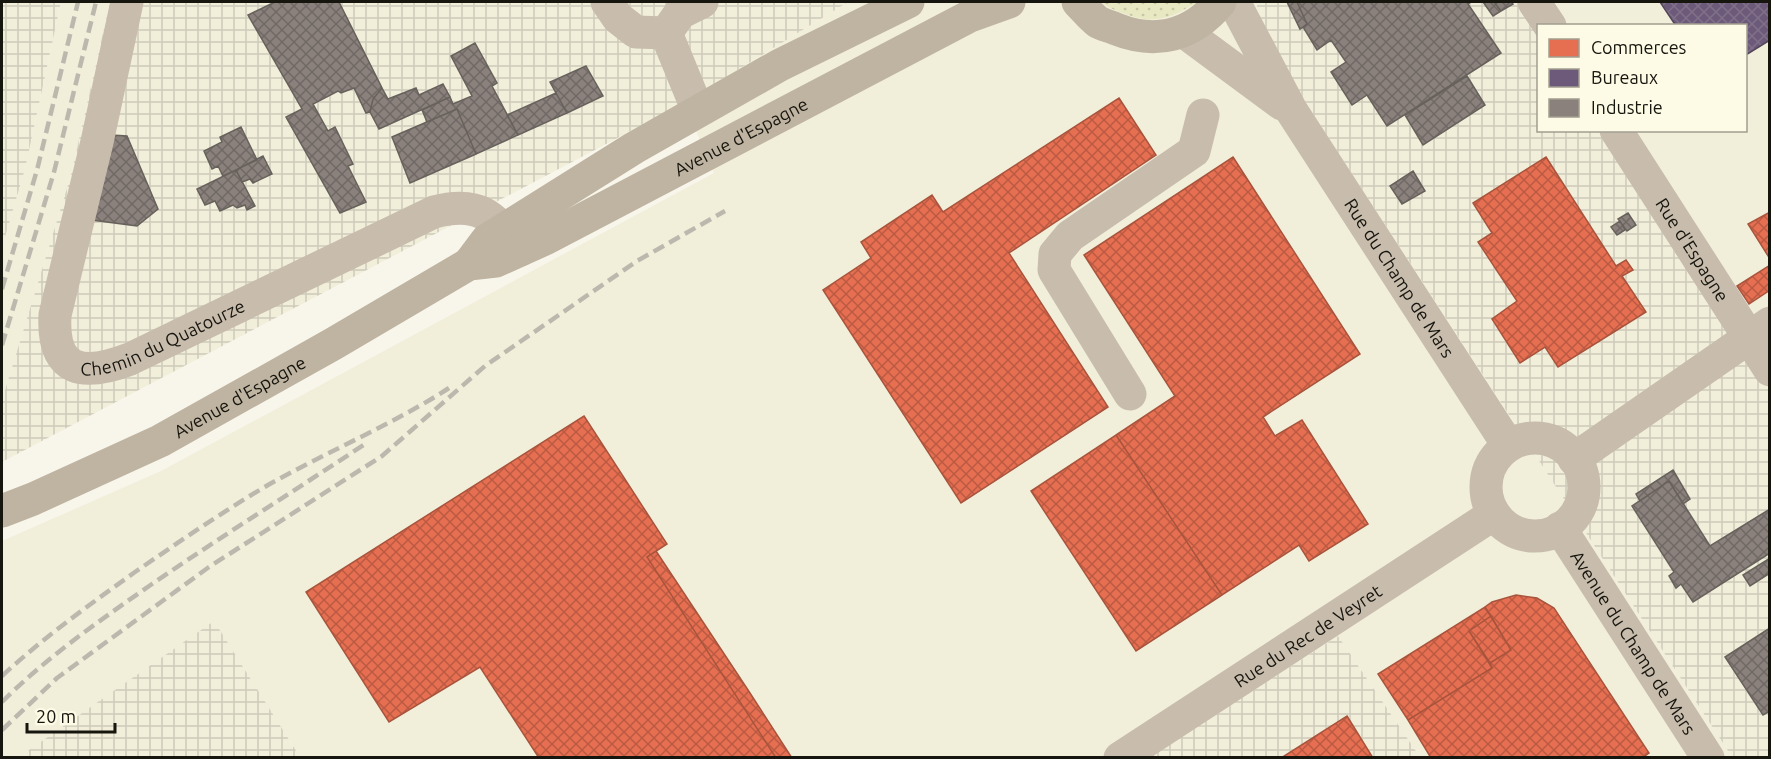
<svg xmlns="http://www.w3.org/2000/svg" width="1771" height="759" viewBox="0 0 1771 759" font-family="Ubuntu,sans-serif">
<defs>
<pattern id="industrial-grid" width="8" height="8" patternUnits="userSpaceOnUse" patternTransform="scale(1.5)"><rect width="8" height="8" fill="#f1eeda"/><path d="M0 4h8M4 0v8" fill="none" stroke="#cecbba"/></pattern>
<pattern id="grass-dots" width="8" height="8" patternUnits="userSpaceOnUse" patternTransform="scale(1.5)"><rect width="8" height="8" fill="#e8e8c3"/><path d="M2 2h.1M6 6h.1" fill="none" stroke="#c6c6a6" stroke-width="1.8" stroke-linecap="round"/></pattern>
<pattern id="shops-cross-hatch" width="8" height="8" patternUnits="userSpaceOnUse" patternTransform="scale(1.5)"><rect width="8" height="8" fill="#e76f51"/><path d="M0 0l8 8M0 8l8-8" fill="none" stroke="#ba5a42"/></pattern>
<pattern id="offices-cross-hatch" width="8" height="8" patternUnits="userSpaceOnUse" patternTransform="scale(1.5)"><rect width="8" height="8" fill="#6d597a"/><path d="M0 0l8 8M0 8l8-8" fill="none" stroke="#807189"/></pattern>
<pattern id="industry-cross-hatch" width="8" height="8" patternUnits="userSpaceOnUse" patternTransform="scale(1.5)"><rect width="8" height="8" fill="#8a817c"/><path d="M0 0l8 8M0 8l8-8" fill="none" stroke="#706864"/></pattern>
</defs>
<rect width="100%" height="100%" fill="#f8f6eb"/>
<path fill="#f1eeda" d="M61 2H110L71 175 2 400V247L25 169Z
M848 2H1258L1253 22 1732 757H1420L1338 636 1147 757H300L214 622 19 757H2V541L161 471 714 173 684 103Z
M1519 2H1769V377L1605 131 1746 130V26H1538Z"/>
<path fill="url(#industrial-grid)" d="M2 2H61L25 169 2 247Z
M110 2H848L684 103 2 462V400L71 175Z
M1258 2H1519L1538 31V130L1605 131 1769 377V757H1732L1253 22Z
M214 621 300 757H19Z
M1338 636 1420 757 1147 758Z"/>
<path fill="url(#grass-dots)" d="M1102 2H1197C1170 19 1153 25 1123 13 1115 10 1108 8 1102 2Z"/>
<path fill="url(#shops-cross-hatch)" stroke="#a8543d" stroke-width="1.5" d="M1119 98 1156 155 1009 253 1108 407 961 503 823 290 871 258 861 242 932 195 943 212Z
M1233 157 1360 354 1263 417 1275 436 1302 420 1368 524 1309 561 1299 545 1222 595 1116 435 1175 396 1084 255Z
M1546 157 1616 266 1626 260 1633 270 1622 276 1646 312 1558 367 1545 347 1520 363 1492 319 1517 301 1478 242 1492 233 1473 203Z
M1770 212V259L1748 224Z
M1770 265V290L1749 304 1737 286Z
M584 416 667 544 647 557 776 758H539L480 667 389 722 306 592Z
M1116 435 1222 595 1136 651 1031 491Z
M656 551 748 690 792 758H776L647 557Z
M1516 595 1537 598 1554 608 1649 753 1642 758H1431L1408 720 1492 668 1490 663 1511 650 1485 607 1492 602Z
M1485 607 1491 616 1469 631 1492 668 1408 720 1378 674Z
M1491 616 1511 650 1490 663 1469 631Z
M1347 716 1373 758H1281Z"/>
<path fill="url(#offices-cross-hatch)" stroke="#53455a" stroke-width="1.5" d="M1660 2H1770V40L1746 55V26H1676Z"/>
<path fill="url(#industry-cross-hatch)" stroke="#67615b" stroke-width="1.5" d="M275 2H339L382 88 373 99 370 112 366 113 354 88 341 93 338 91 313 104 328 131 335 127 353 164 348 166 366 202 340 213 286 117 302 109 248 15Z
M1287 2H1297L1307 24 1300 29Z
M1297 2H1471L1468 4 1501 53 1387 126 1367 95 1352 105 1331 72 1346 62 1331 40 1317 50 1303 27 1307 24Z
M1483 2H1494L1501 11 1493 16Z
M1494 2H1511L1513 4 1501 11Z
M475 43 497 83 492 86 518 135 476 154 457 109 427 122 422 110 450 97 453 104 472 96 451 56Z
M586 66 603 96 567 113 550 82Z
M1467 76 1485 105 1423 145 1405 115Z
M443 84 450 97 379 129 370 112 373 99 382 88 388 99 416 88 419 95Z
M556 93 567 113 518 135 507 115Z
M457 109 476 154 410 183 392 137Z
M241 127 257 160 223 176 218 166 212 169 204 151 222 142 220 137Z
M111 135 127 136 158 209 137 226 92 220Z
M263 156 272 174 253 183 250 179 242 182 236 170Z
M236 170 255 206 247 210 245 205 237 208 233 205 220 211 215 201 205 205 197 189Z
M1413 171 1425 191 1402 204 1390 186Z
M1628 213 1636 225 1627 231 1618 219Z
M1620 221 1625 230 1617 235 1611 227Z
M1673 470 1690 499 1683 504 1669 481 1640 501 1636 494Z
M1669 481 1710 546 1770 509V553L1693 602 1681 584 1676 588 1669 576 1674 572 1632 506Z
M1770 558V573L1750 586 1743 575Z
M1770 628V711L1763 715 1725 657Z"/>
<g fill="none" stroke-linecap="round" stroke-linejoin="round">
<g stroke="#c8bcad" stroke-width="33">
<path id="s1" d="M127 2 97 142 55 315C52 373 83 377 130 359L434 212C480 200 493 216 520 250"/>
<path d="M607 2 618 18 636 32 666 33 698 111"/>
<path id="s2" d="M1234 2 1291 110 1508 445"/>
<path d="M1534 2 1550 26"/>
<path d="M1183 31 1282 104"/>
<path d="M666 33 680 13 702 2"/>
<path id="s3" d="M1616 130 1770 370"/>
<path d="M1130 394 1054 270 1055 254 1070 236 1194 151 1203 115"/>
<circle cx="1535" cy="487" r="49"/>
<path d="M1574 459 1770 323"/>
<path id="s4" d="M1560 528 1708 758"/>
<path id="s5" d="M1120 758 1494 514"/>
</g>
<g stroke="#bfb3a1" stroke-width="33">
<path d="M1078 2C1084 8 1091 17 1098 22 1103 25 1110 26 1116 29 1156 45 1192 36 1220 2"/>
<path d="M469 264 487 240 634 148 780 65 908 2"/>
<path id="s6" d="M2 511 33 499 160 441 333 344 469 264 496 261 547 238 970 16 1009 2"/>
</g>
<path stroke="#bdb8ad" stroke-width="4.5" stroke-dasharray="12 6" stroke-linecap="butt" d="M2 289 37 170 78 2
M2 345 54 172 96 2
M2 676C43 638 89 605 135 572 179 542 222 512 268 485 328 451 392 425 449 388
M2 702C47 657 99 621 152 584 222 536 294 491 365 444
M2 730 57 678 209 567 382 456 485 366 637 261 725 211"/>
</g>
<g text-anchor="middle" dominant-baseline="central" stroke-width="6" stroke-linejoin="round" paint-order="stroke">
<g font-size="18" fill="#16150e" stroke="#fdfae6">
<text stroke="none"><textPath href="#s6" startOffset="831">Avenue d'Espagne</textPath></text>
<text stroke="none"><textPath href="#s3" startOffset="142">Rue d'Espagne</textPath></text>
<text stroke="none"><textPath href="#s2" startOffset="322">Rue du Champ de Mars</textPath></text>
<text stroke="none"><textPath href="#s1" startOffset="474">Chemin du Quatourze</textPath></text>
<text stroke="none"><textPath href="#s6" startOffset="264">Avenue d'Espagne</textPath></text>
<text stroke="none"><textPath href="#s5" startOffset="224">Rue du Rec de Veyret</textPath></text>
<text stroke="none"><textPath href="#s4" startOffset="136">Avenue du Champ de Mars</textPath></text>
</g>
</g>
<rect width="1771" height="759" fill="none" stroke="#16150e" stroke-width="6"/>
<rect x="1537" y="24" width="210" height="108" fill="#fdfae6" stroke="#a19e90" stroke-width="1.5"/>
<rect x="1549" y="39" width="30" height="18" fill="#e76f51" stroke="#a19e90" stroke-width="1.5"/>
<text x="1591" y="54" font-size="18" fill="#16150e">Commerces</text>
<rect x="1549" y="69" width="30" height="18" fill="#6d597a" stroke="#a19e90" stroke-width="1.5"/>
<text x="1591" y="84" font-size="18" fill="#16150e">Bureaux</text>
<rect x="1549" y="99" width="30" height="18" fill="#8a817c" stroke="#a19e90" stroke-width="1.5"/>
<text x="1591" y="114" font-size="18" fill="#16150e">Industrie</text>
<path d="M27 723v9h88v-9" fill="none" stroke="#16150e" stroke-width="3"/>
<text x="36" y="723" font-size="18" fill="#16150e" stroke="#fdfae6" stroke-width="4.5" paint-order="stroke">20 m</text>
</svg>
